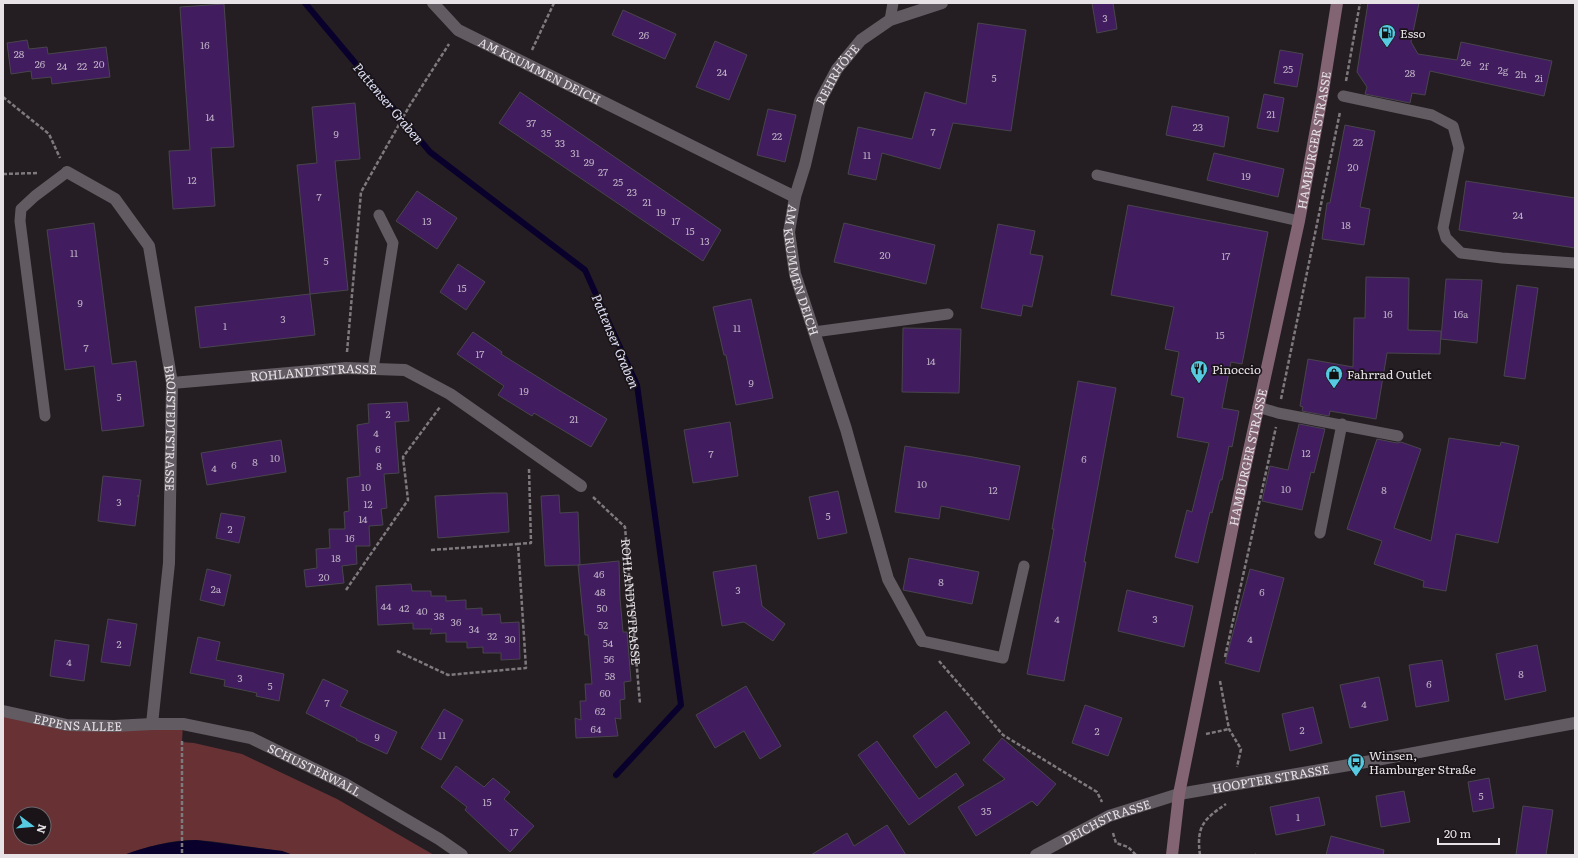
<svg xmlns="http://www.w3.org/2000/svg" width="1578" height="858" viewBox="0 0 1578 858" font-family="Literata,serif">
<rect width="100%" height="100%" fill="#241e23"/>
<path fill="#683134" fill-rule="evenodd" d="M3 711 67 725 183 724 182 742 194 743 242 754 337 799 434 855H293L282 851C254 848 225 842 196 840 174 839 145 847 124 855H3ZM20 814H44V838H20Z"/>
<path fill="#09002c" d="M196 840 282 851 293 855H124C147 846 172 841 196 840Z"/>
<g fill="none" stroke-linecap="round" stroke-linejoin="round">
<path stroke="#09002c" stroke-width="6" d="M305 3 430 152 585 270 637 385 681 705 616 775"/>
</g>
<path fill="#411c5e" stroke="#48454c" d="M1092 3H1113L1117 29 1097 33Z
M1368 3H1419L1411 42 1418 54 1457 60 1461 42 1552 61 1544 96 1430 71 1425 95 1412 93 1410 103 1365 94 1367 87 1357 72Z
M224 4 234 147 211 148 215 206 173 209 169 151 190 150 180 7Z
M623 10 676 34 665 59 612 35Z
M978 23 1026 30 1011 131 953 123 940 169 882 153 876 180 848 174 858 127 912 139 925 92 966 104Z
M27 40 29 49 47 47 48 54 106 47 110 77 52 84 51 77 32 79 31 71 11 74 7 43Z
M715 41 747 55 729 100 696 87Z
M1280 50 1303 54 1297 87 1274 83Z
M520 92 721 230 703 261 499 123Z
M1264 94 1284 98 1278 132 1257 128Z
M355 103 360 159 335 161 348 290 310 294 297 165 317 163 312 107Z
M1172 106 1229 117 1224 147 1166 135Z
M768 109 796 115 785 162 757 155Z
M1345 125 1375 131 1360 207 1370 209 1364 245 1322 239 1327 203H1330Z
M1214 153 1284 169 1278 197 1207 180Z
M1466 181 1575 198V248L1459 230Z
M417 191 457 218 437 249 396 221Z
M1128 205 1268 232 1242 364 1231 362 1222 408 1239 411 1232 447 1229 446 1222 480H1220L1212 513 1210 512 1198 563 1175 557 1187 510 1192 512 1209 443 1177 437 1184 398 1171 395 1179 352 1165 349 1174 307 1111 295Z
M94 223 112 364 136 361 144 426 102 431 94 366 65 370 47 230Z
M844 223 935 245 926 284 834 262Z
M998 224 1035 231 1030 254 1043 256 1032 307 1023 305 1021 316 981 308Z
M458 264 485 282 466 310 440 292Z
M1366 277 1409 278 1408 330 1441 331 1440 354 1387 353 1376 419 1330 411 1329 416 1302 411 1303 407 1300 406 1308 359 1353 367 1354 318H1365Z
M1446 279 1482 280 1477 343 1441 339Z
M1517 285 1538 288 1525 379 1504 376Z
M310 294 315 335 200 348 195 307Z
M751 299 773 398 736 405 726 355H724L713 307Z
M903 328 961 329 959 393 902 392Z
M473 332 502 352 501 354 557 389 607 419 591 447 534 413 532 416 498 395 504 386 457 354Z
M1078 381 1116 388 1084 562H1086L1064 681 1027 674 1054 529H1052Z
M407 402 409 421 395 422 399 473 384 474 387 508 381 509 383 525 369 526 370 546H356L357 564 342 566 344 583 306 587 304 570 317 568 316 549 330 548 329 529H345L344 512 349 511 347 478 360 476 357 425 369 423 368 404Z
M730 422 738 476 693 483 684 430Z
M1299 424 1325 429 1314 473 1311 472 1302 510 1262 501 1270 466 1288 470Z
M1449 438 1500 446 1501 442 1519 446 1498 543 1456 534 1446 591 1423 587 1424 581 1374 564 1382 541 1347 529 1377 439 1397 443 1401 442 1421 449 1394 528 1431 541Z
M281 440 286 472 207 485 201 453Z
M905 446 973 457 1020 466 1009 520 941 506 939 519 895 512Z
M103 476 141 480 139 496H137H139L135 526 98 521Z
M838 491 847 533 818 539 809 497Z
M492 493H507L509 532 438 538 435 496Z
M559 495 560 513 578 512 580 565 545 566 541 496Z
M221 513 245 517 239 543 216 538Z
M909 558 979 572 972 604 903 590Z
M619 561 620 598 623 632H627L631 681 624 682 625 699 620 700 621 719 615 718 618 736 576 738 575 718 581 720 580 701H586L585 684H592L588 635H585L578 565Z
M756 565 762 606 785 624 773 641 744 622 722 626 713 572Z
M207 569 231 575 224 606 200 600Z
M1250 569 1284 578 1259 672 1225 663Z
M411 584 412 591H431V596H446V601L466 600V609L482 608V615L500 614 501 623 519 622 520 659 501 660V653H483V647L467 648V642H446V633L430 634 432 629H413V623L378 625 376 586Z
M1127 590 1193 606 1184 647 1118 631Z
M108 619 137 624 130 666 101 662Z
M198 637 220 642 216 660 284 674 279 701 256 696 257 693 224 686 225 680 190 673Z
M55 640 89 645 84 681 50 676Z
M1537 645 1546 691 1505 700 1496 654Z
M1442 660 1449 701 1416 707 1409 665Z
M1379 677 1388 720 1350 728 1340 685Z
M323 679 348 691 340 706 397 732 387 754 356 740 357 739 306 713Z
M746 686 781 746 760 759 744 731 715 748 696 715Z
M1085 705 1122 718 1108 756 1072 743Z
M1313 707 1322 743 1290 751 1282 714Z
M444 709 463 720 441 760 421 748Z
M946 711 970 743 936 768 913 736Z
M1002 738 1056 784 1037 806 1032 801 976 836 958 807 1005 779 983 760Z
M877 741 919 799 956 773 964 785 909 825 858 755Z
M456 766 484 787 493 778 510 792 504 799 534 826 510 852 465 810 467 807 441 787Z
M1489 778 1494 808 1473 812 1468 782Z
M1404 791 1410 822 1381 827 1376 796Z
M1319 797 1325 825 1276 835 1270 807Z
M1523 806 1553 810 1546 855H1516Z
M887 825 906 855H811L847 833 854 846Z
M1331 836 1384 850 1383 855H1326Z"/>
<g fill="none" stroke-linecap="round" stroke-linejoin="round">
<g stroke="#7e797d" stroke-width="2.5" stroke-dasharray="4 2" stroke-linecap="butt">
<path d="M532 50 554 3"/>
<path d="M1346 81 1360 3"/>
<path d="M3 97 49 134 60 158"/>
<path d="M3 174 38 173"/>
<path d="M347 352 361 192 410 105 449 44"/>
<path d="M1281 399 1340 112"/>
<path id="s1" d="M593 497 625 527 640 704"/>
<path d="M431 550 518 544"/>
<path d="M346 590 408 500 403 457 440 407"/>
<path d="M397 651 448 675 526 668 518 544 531 543 529 469"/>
<path d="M1225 657 1276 427"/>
<path d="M939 661 1003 735 1097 792 1102 802"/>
<path d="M1220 681 1229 729 1241 749 1237 767"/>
<path d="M1206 734 1229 729"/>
<path d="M182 741V855"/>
<path d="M1113 833 1116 843 1128 847 1136 855"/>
<path d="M1200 855C1196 826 1204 819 1226 804"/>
<path d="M1255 855H1256"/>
</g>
<path stroke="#625b61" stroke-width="11" d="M890 20 893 3
M1343 96 1432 115 1453 126 1459 148 1443 228 1446 238 1461 253 1502 258 1575 263
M1097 175 1299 221
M814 332 948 314
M373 369 393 243 379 215
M1258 407 1278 413 1398 436
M45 416 20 221 21 209 35 196 67 172
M1320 533 1342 424
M922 641 1003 658 1024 566"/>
<g stroke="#625b61" stroke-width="12">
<path id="s2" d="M433 3 458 30 795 197 789 232 795 274 846 429 888 579 922 641"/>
<path id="s3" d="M67 172 115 199 149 246 172 383 169 563 152 724"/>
<path id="s4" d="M795 197 805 165 820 101 837 69 861 40 890 20 942 3"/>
<path id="s5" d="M172 383 346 368 405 370 450 394 581 486"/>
<path id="s6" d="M3 711 67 725 114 726 152 724H183L251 738 345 784 439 839 462 855"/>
<path id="s7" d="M1036 855 1109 816 1179 794"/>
</g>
<path stroke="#625b61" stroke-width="12" id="s8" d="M1179 794 1355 764 1575 723"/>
<path stroke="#836473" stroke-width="12" id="s9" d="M1172 855 1179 794 1236 510 1299 221 1323 91 1337 3"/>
</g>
<defs>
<symbol id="fuel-pin" viewBox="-11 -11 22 30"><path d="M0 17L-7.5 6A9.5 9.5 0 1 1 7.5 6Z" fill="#55cae0" stroke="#1a1419"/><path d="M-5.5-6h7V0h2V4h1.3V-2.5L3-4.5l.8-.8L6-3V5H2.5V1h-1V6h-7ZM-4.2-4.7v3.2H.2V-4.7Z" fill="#111"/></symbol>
<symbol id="restaurant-pin" viewBox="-11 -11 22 30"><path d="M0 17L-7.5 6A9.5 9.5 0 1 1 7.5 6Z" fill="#55cae0" stroke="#1a1419"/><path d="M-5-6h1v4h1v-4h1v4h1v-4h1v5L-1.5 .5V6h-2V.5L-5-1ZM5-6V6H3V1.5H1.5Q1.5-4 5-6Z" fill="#111"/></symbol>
<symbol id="shop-pin" viewBox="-11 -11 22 30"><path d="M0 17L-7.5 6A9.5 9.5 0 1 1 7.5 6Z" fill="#55cae0" stroke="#1a1419"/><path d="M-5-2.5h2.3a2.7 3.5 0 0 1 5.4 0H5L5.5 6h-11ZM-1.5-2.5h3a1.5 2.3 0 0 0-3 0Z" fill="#111"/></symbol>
<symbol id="bus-pin" viewBox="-11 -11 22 30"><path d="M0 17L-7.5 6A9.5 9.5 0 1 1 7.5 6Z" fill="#55cae0" stroke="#1a1419"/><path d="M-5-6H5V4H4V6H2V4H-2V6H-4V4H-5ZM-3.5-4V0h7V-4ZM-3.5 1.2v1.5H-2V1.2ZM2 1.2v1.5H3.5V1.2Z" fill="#111"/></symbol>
</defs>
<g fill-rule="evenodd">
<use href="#fuel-pin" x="1377" y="23" width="20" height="27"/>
<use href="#restaurant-pin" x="1189" y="359" width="20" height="27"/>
<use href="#shop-pin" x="1324" y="364" width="20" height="27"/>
<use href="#bus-pin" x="1346" y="752" width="20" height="27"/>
</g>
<g text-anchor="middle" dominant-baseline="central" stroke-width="3.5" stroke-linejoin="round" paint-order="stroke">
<g font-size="10" fill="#bdb0c4">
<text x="1105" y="17">3</text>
<text x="644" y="34">26</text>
<text x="205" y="44">16</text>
<text x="19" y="53">28</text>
<text x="1466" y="61">2e</text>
<text x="40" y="63">26</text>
<text x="99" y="63">20</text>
<text x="62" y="65">24</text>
<text x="82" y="65">22</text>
<text x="1484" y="65">2f</text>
<text x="1288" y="68">25</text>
<text x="1503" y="69">2g</text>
<text x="722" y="71">24</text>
<text x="1410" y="72">28</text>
<text x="1521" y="73">2h</text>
<text x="994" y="77">5</text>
<text x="1539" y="77">2i</text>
<text x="1271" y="113">21</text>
<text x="210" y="116">14</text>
<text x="531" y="122">37</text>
<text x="1198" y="126">23</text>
<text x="933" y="131">7</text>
<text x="546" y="132">35</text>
<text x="336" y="133">9</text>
<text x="777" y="135">22</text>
<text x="1358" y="141">22</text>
<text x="560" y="142">33</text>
<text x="575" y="152">31</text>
<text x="867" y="154">11</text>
<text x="589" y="161">29</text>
<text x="1353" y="166">20</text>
<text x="603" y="171">27</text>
<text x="1246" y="175">19</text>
<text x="192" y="179">12</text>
<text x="618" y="181">25</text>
<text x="632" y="191">23</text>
<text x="319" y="196">7</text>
<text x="647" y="201">21</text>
<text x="661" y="211">19</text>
<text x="1518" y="214">24</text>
<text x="427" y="220">13</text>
<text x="676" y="220">17</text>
<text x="1346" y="224">18</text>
<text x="690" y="230">15</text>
<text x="705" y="240">13</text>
<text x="74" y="252">11</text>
<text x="885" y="254">20</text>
<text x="1226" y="255">17</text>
<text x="326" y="260">5</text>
<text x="462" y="287">15</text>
<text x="80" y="302">9</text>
<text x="1388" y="313">16</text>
<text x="1461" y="313">16a</text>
<text x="283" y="318">3</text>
<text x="225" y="325">1</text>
<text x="737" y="327">11</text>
<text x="1220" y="334">15</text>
<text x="86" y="347">7</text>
<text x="480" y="353">17</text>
<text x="931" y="360">14</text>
<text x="751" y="382">9</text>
<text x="524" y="390">19</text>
<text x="119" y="396">5</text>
<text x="388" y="413">2</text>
<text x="574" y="418">21</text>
<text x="376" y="432">4</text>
<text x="378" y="448">6</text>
<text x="1306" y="452">12</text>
<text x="711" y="453">7</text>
<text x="275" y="457">10</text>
<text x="1084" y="458">6</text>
<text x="255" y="461">8</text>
<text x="234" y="464">6</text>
<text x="379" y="465">8</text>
<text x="214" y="467">4</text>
<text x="922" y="483">10</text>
<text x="366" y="486">10</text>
<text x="1286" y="488">10</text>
<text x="993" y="489">12</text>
<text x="1384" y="489">8</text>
<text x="119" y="501">3</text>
<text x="368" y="503">12</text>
<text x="828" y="515">5</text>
<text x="363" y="518">14</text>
<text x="230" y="528">2</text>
<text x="350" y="537">16</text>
<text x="336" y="557">18</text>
<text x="599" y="573">46</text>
<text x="324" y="576">20</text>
<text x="941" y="581">8</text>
<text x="216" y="588">2a</text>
<text x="738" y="589">3</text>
<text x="600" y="591">48</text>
<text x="1262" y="591">6</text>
<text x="386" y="605">44</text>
<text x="404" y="607">42</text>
<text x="602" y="607">50</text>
<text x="422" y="610">40</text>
<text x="439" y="615">38</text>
<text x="1057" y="618">4</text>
<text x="1155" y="618">3</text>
<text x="456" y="621">36</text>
<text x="603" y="624">52</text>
<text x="474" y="628">34</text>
<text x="492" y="635">32</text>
<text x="510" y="638">30</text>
<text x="1250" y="638">4</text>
<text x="608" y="642">54</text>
<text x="119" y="643">2</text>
<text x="609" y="658">56</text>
<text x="69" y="661">4</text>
<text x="1521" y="673">8</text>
<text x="610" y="675">58</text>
<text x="240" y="677">3</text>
<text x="1429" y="683">6</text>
<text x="270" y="685">5</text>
<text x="605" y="692">60</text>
<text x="327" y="702">7</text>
<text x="1364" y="703">4</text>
<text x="600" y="710">62</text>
<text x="596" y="728">64</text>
<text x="1302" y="729">2</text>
<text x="1097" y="730">2</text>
<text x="442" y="734">11</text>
<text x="377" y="736">9</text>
<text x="1481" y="795">5</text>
<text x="487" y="801">15</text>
<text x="986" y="810">35</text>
<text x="1298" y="816">1</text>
<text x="514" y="831">17</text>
</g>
<g font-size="12" fill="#e6e2e6" stroke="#1a1419" text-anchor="start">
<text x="1400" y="33">Esso</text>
<text x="1212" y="369">Pinoccio</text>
<text x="1347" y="374">Fahrrad Outlet</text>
<text x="1369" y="755">Winsen,<tspan x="1369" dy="14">Hamburger Straße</tspan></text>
</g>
<g font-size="12" fill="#e6e2e6" stroke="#1a1419">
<text stroke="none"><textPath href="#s2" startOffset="128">AM KRUMMEN DEICH</textPath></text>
<text stroke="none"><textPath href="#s4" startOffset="131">REHRHÖFE</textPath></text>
<text stroke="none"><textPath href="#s9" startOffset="729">HAMBURGER STRASSE</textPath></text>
<text stroke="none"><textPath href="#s2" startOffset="488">AM KRUMMEN DEICH</textPath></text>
<text stroke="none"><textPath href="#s5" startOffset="142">ROHLANDTSTRASSE</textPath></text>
<text stroke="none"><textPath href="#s3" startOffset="297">BROISTEDTSTRASSE</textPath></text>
<text stroke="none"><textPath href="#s9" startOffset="405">HAMBURGER STRASSE</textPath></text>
<text stroke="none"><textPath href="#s1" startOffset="119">ROHLANDTSTRASSE</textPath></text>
<text stroke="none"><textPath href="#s6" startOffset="76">EPPENS ALLEE</textPath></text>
<text stroke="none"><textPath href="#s6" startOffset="322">SCHUSTERWALL</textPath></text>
<text stroke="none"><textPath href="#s8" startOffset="93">HOOPTER STRASSE</textPath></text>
<text stroke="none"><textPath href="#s7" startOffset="78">DEICHSTRASSE</textPath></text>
</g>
<g font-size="13" font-style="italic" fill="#dfe1f6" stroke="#1a1419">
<text transform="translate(389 103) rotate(50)">Pattenser Graben</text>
<text transform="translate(616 341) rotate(67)">Pattenser Graben</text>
</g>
</g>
<rect width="1578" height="858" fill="none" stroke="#e6e2e6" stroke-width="8"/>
<g transform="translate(32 826) rotate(106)"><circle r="19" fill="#1a1419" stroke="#6c666b"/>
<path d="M0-3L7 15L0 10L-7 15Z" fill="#55cae0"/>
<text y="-6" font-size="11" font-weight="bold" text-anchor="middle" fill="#e6e2e6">N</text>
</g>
<path d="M1438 838v6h61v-6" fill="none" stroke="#e6e2e6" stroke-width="2"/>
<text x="1444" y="838" font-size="12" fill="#e6e2e6" stroke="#1a1419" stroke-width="3" paint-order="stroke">20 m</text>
</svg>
